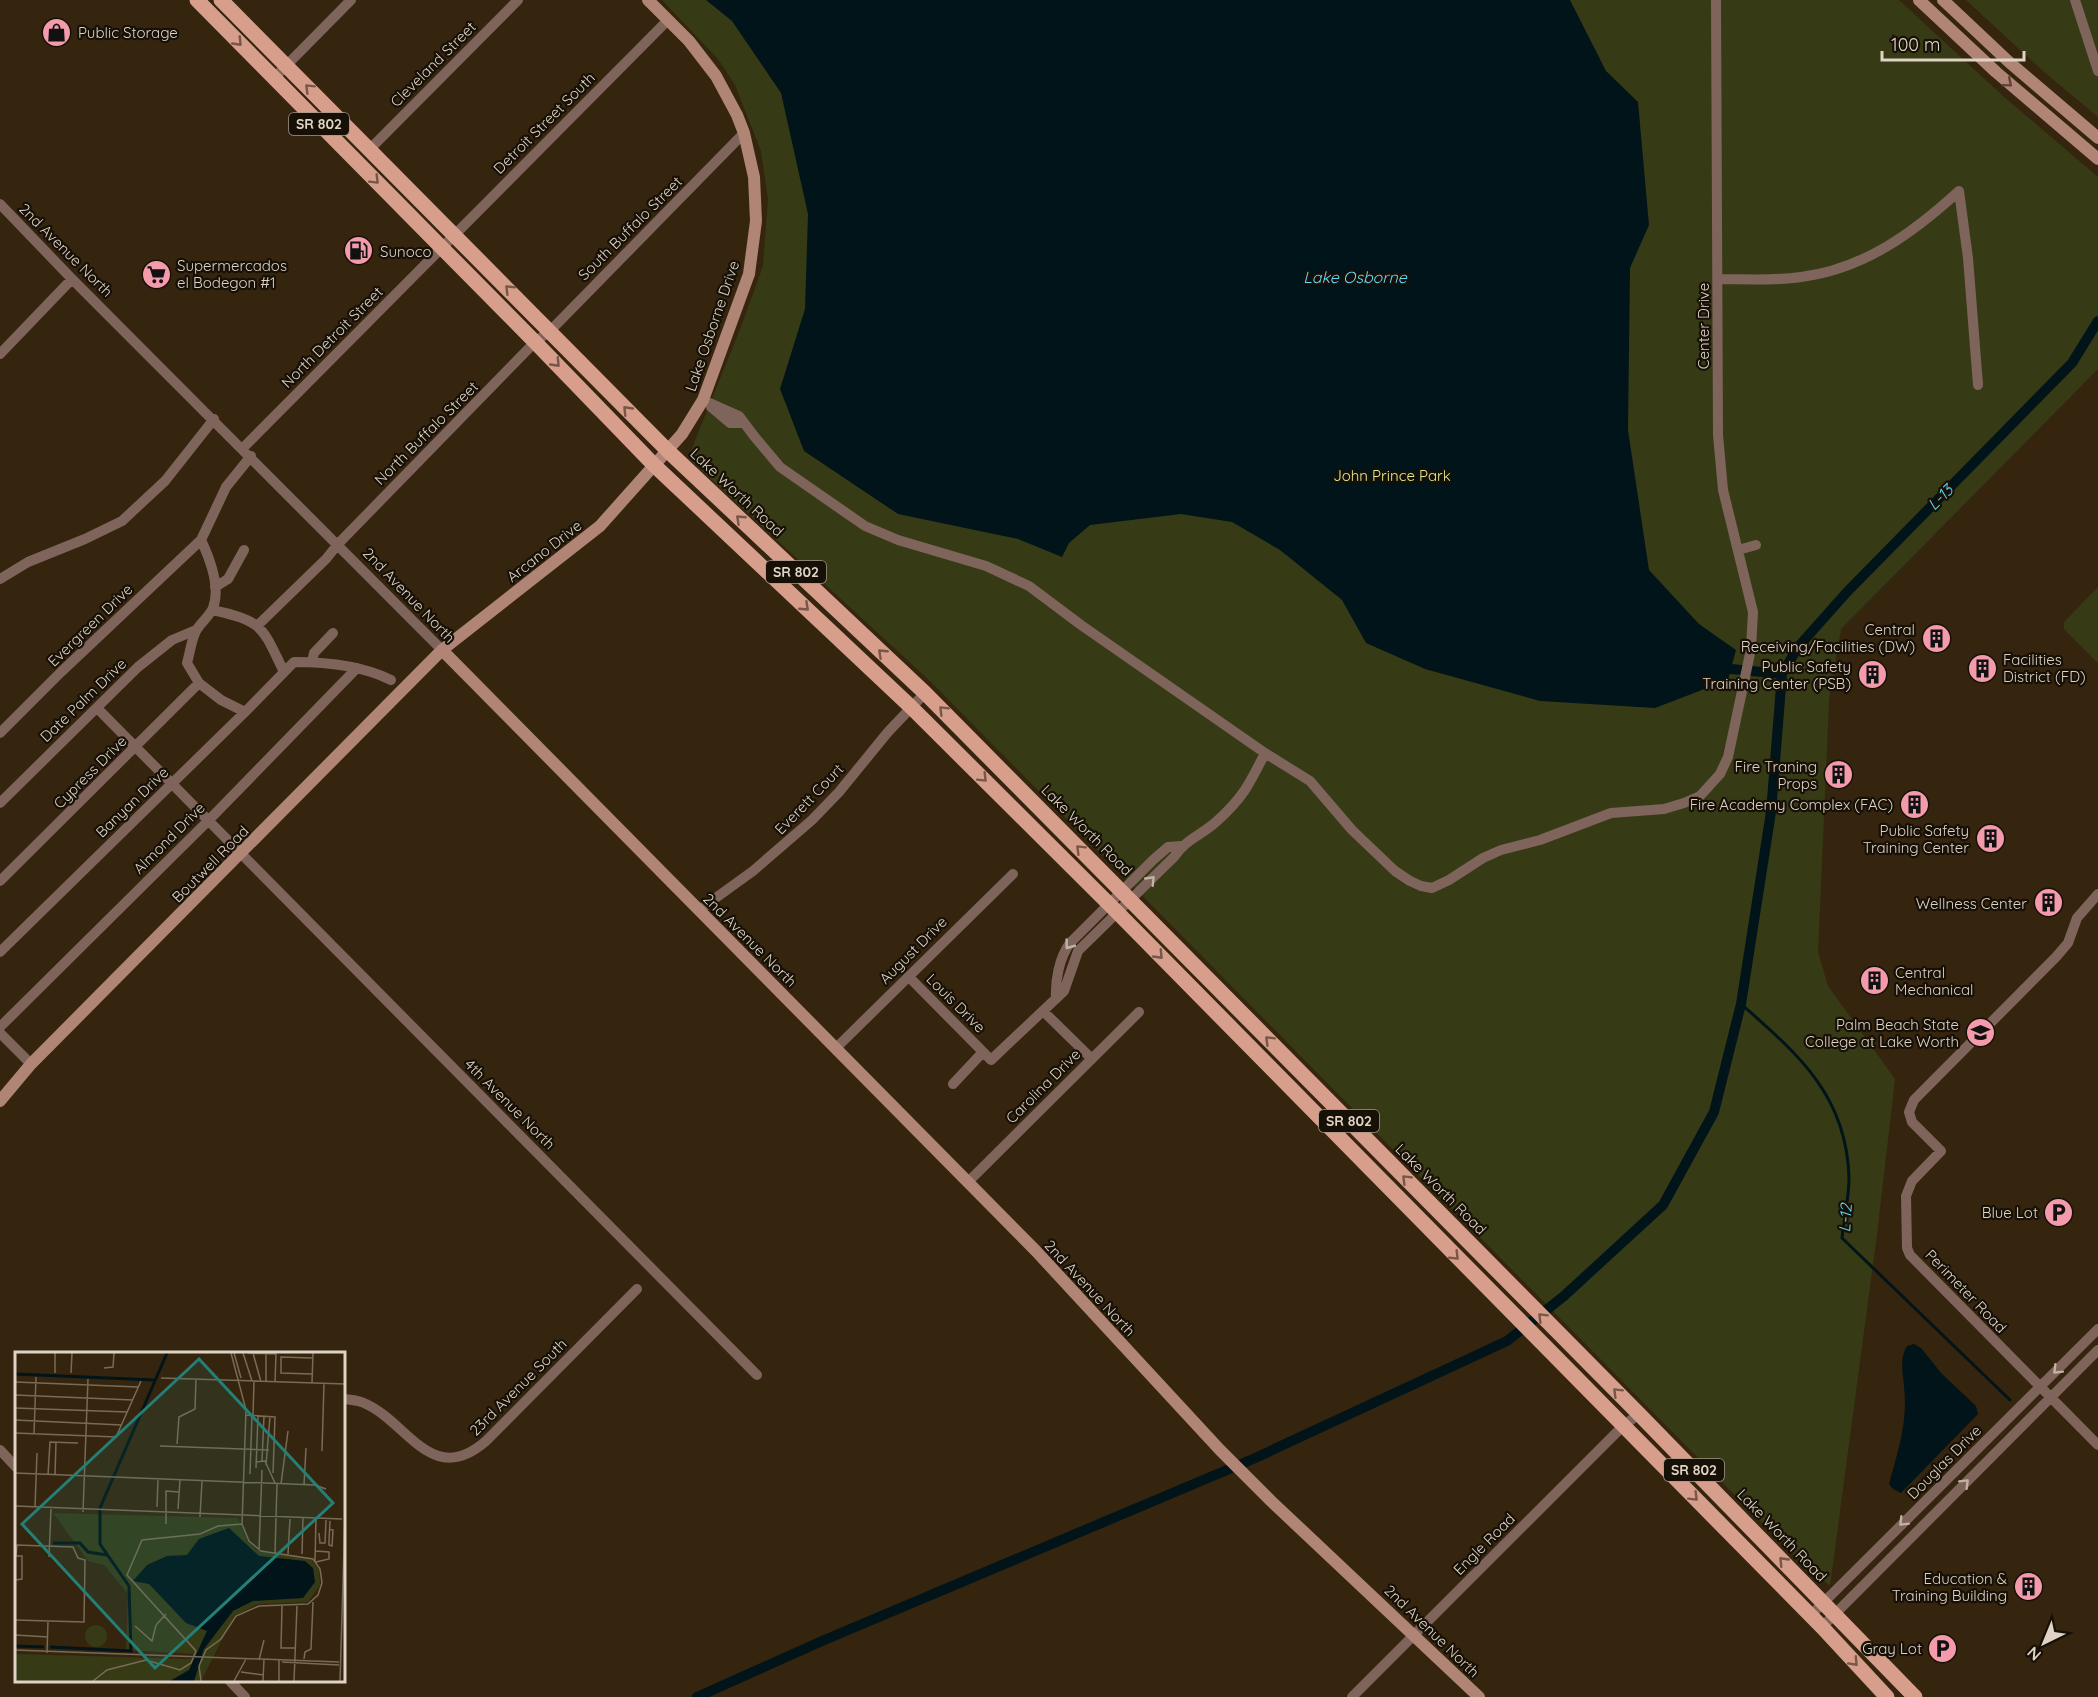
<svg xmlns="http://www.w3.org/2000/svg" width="2098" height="1697" viewBox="0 0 2098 1697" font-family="Quicksand,sans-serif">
<rect width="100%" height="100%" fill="#36250e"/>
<path fill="#363b16" d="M662 0H1899L2004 97 2098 177V369L1841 629 1829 700 1818 952 1828 986 1895 1079 1877 1234 1830 1586 1798 1559 929 680 688 458 741 327 763 266 768 199 761 151 735 85 718 59Z
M1966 0H2098V117L2043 71Z
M2098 587V663L2064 629V622Z"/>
<path fill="#00141a" d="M706 0H1570L1606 71 1638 102 1649 225 1630 268 1628 430 1649 570 1699 624 1736 650 1728 680 1655 708 1540 701 1425 669 1366 643 1342 600 1280 550 1232 522 1181 514 1090 525 1069 543 1062 557 1018 539 898 514 804 451 780 389 805 309 808 214 781 93 732 21Z
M1914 1344 1921 1348 1942 1374 1976 1406 1978 1414 1901 1493 1893 1489 1889 1484C1898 1451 1908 1421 1904 1387 1903 1372 1899 1359 1907 1346Z"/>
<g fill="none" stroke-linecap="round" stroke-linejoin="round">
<path stroke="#00141a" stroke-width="3" d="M1741 1004C1799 1055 1847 1096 1849 1178 1849 1198 1844 1219 1842 1238L2010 1400"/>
<path stroke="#00141a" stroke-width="10" d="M1731 669 1782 674
M697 1697 822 1641 1253 1459 1507 1341 1564 1296 1663 1205 1714 1112 1741 1004 1771 812 1782 674 1798 647 1847 592 2072 363 2098 321"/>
<path stroke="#7f645b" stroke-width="10" d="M2075 0 2098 71
M274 78 351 0
M370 149 518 0
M0 204 72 279 442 650
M1719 279C1746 279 1774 281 1801 277 1864 269 1913 233 1959 191L1968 258 1978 385
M0 354 72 279
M703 400 739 416 754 436 780 467 865 526 898 540 986 566 1029 586 1081 625 1265 753 1310 781 1352 830 1395 871 1410 881 1421 886 1432 888 1449 880 1483 858 1501 850 1540 840 1611 813 1664 809 1684 803 1700 796 1720 774 1728 757 1751 649 1753 612 1723 490 1718 435 1716 0
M711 407 730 423H744
M243 448 668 20
M1738 550 1756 545
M0 579 28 562 85 539 122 521 165 481 214 419
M215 587 228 579 244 550
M212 610C264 621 262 627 284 672
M257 626 326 559 338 544 535 342 550 331 744 133
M312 662 314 653 333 633
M98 709 757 1375
M245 712 221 700 199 683 187 663C190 653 191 641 196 631 200 623 209 617 213 608 221 587 210 559 201 540L226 487 251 456
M0 733 61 672 201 540
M0 803 138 667 172 640 196 630
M0 881 199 683
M2098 894 2077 918 2068 943 2056 957 1914 1100 1909 1112 1912 1122 1941 1151 1912 1181 1906 1196 1907 1248 1910 1255 2098 1445
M699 910 753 871 812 820 839 792 888 732 925 693
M0 952 245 712 294 662C326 662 361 665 391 680
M908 976 991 1060 1064 991 1078 951 1174 857C1186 839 1202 835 1217 821 1243 798 1250 783 1265 753
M1056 999C1055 981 1059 958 1070 943L1153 860 1168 847 1182 846
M1043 1011 1092 1059
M0 1027 208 821 357 668
M0 1033 31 1064
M836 1048 1013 874
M953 1084 983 1052
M968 1182 1139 1012
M344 1399C352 1400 359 1400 366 1404 408 1423 432 1488 486 1441L637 1289
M0 1450 16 1467
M1810 1616 2098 1329
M1822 1627 2098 1350
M229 1680 245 1697
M1352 1697 1623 1426 1639 1414"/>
<path stroke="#b08576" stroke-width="12" d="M1919 0 1996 72 2098 159
M1943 0 2009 62 2098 138
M442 650 1036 1251 1220 1450 1271 1501 1479 1697
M0 1101 31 1064 442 650 600 526 682 434 703 400 749 274 756 221 754 177 744 133 737 115 716 76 689 41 648 0"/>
<path stroke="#d69e8b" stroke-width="15" d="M197 0 535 342 655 466 911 707 1118 913 1822 1627 1887 1697
M221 0 668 451 925 693 1639 1414 1915 1697"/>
</g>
<defs><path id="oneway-chevron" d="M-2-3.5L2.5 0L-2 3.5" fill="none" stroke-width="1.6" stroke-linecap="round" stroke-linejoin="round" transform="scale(1.5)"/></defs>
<g stroke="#765749">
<use href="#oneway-chevron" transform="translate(238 42) rotate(46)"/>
<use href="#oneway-chevron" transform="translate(309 88) rotate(-135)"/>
<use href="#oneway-chevron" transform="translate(375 180) rotate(45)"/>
<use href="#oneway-chevron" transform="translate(509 289) rotate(-135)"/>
<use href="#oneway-chevron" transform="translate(556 363) rotate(46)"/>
<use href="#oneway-chevron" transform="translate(627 410) rotate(-134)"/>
<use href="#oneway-chevron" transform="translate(740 519) rotate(-137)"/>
<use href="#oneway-chevron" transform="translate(805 607) rotate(43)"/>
<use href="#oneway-chevron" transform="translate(882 653) rotate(-137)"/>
<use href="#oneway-chevron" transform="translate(943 710) rotate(-135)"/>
<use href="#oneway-chevron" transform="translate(983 778) rotate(45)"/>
<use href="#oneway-chevron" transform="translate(1080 849) rotate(-135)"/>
<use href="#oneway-chevron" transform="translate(1159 955) rotate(46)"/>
<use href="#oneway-chevron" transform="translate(1269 1040) rotate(-135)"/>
<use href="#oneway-chevron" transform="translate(1406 1179) rotate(-135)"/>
<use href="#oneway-chevron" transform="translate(1455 1256) rotate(45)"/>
<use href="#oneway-chevron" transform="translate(1542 1317) rotate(-135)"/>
<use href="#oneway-chevron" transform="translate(1617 1392) rotate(-135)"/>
<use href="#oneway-chevron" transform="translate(1694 1497) rotate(45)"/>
<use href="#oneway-chevron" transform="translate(1783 1561) rotate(-134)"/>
<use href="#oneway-chevron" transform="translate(1854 1662) rotate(47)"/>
</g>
<use stroke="#5c4539" href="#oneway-chevron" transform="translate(2008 83) rotate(40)"/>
<g stroke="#c2b2a5">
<use href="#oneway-chevron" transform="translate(1151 880) rotate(-46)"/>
<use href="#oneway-chevron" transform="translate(1069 945) rotate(127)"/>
<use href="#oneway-chevron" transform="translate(2057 1370) rotate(135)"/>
<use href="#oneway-chevron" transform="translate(1965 1483) rotate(-45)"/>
<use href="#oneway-chevron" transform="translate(1903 1522) rotate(135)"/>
</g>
<defs>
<symbol id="shop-disc" viewBox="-11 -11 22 22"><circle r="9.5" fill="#f39aab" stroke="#171007"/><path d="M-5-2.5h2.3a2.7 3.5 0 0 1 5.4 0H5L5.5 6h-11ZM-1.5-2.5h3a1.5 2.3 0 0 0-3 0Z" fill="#111"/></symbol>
<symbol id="fuel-disc" viewBox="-11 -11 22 22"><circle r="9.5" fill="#f39aab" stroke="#171007"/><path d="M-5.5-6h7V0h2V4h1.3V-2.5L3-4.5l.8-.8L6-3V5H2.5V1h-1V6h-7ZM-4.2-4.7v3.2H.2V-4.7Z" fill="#111"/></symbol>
<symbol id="supermarket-disc" viewBox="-11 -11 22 22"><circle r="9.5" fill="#f39aab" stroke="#171007"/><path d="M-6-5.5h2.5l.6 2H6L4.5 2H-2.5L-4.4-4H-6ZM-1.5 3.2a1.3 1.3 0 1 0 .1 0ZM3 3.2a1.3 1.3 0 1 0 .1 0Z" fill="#111"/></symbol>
<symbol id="building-disc" viewBox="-11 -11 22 22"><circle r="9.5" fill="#f39aab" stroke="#171007"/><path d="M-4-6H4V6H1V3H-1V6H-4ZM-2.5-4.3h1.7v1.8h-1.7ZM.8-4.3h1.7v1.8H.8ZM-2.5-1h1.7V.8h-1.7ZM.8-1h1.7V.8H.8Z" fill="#111"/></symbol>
<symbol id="university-disc" viewBox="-11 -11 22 22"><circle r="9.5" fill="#f39aab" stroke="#171007"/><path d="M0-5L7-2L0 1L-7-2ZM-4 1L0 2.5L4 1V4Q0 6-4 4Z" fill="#111"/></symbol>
<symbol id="parking-disc" viewBox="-11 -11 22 22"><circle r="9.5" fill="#f39aab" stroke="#171007"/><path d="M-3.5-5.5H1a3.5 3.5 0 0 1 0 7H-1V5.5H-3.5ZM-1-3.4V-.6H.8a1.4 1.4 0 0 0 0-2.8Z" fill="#111"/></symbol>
</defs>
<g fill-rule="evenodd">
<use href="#shop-disc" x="40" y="16" width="33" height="33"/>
<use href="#fuel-disc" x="342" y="234" width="33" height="33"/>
<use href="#supermarket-disc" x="140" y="258" width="33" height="33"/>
<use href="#building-disc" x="1920" y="622" width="33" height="33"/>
<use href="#building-disc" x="1966" y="652" width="33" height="33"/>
<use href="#building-disc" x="1856" y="658" width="33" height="33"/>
<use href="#building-disc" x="1822" y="758" width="33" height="33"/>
<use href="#building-disc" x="1898" y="788" width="33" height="33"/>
<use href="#building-disc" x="1974" y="822" width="33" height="33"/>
<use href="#building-disc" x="2032" y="886" width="33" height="33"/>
<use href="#building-disc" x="1858" y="964" width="33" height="33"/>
<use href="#university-disc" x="1964" y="1016" width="33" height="33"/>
<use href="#parking-disc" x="2042" y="1196" width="33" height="33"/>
<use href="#building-disc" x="2012" y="1570" width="33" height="33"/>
<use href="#parking-disc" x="1926" y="1632" width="33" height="33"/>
</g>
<g text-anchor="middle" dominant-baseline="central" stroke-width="4.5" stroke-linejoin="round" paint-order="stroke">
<g fill="#171007" stroke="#a2988c" stroke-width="1.5">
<rect x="289" y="113" width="60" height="22" rx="4.5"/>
<rect x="766" y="561" width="60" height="22" rx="4.5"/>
<rect x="1319" y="1110" width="60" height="22" rx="4.5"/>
<rect x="1664" y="1459" width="60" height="22" rx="4.5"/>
</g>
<g font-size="14" font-weight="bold" fill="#ded3c5">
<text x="319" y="124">SR 802</text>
<text x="796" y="572">SR 802</text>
<text x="1349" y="1121">SR 802</text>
<text x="1694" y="1470">SR 802</text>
</g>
<g font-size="15" fill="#ded3c5" stroke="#171007" text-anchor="end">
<text x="78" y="32" text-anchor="start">Public Storage</text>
<text x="380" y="251" text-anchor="start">Sunoco</text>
<text x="177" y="265" text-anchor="start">Supermercados<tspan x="177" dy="17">el Bodegon #1</tspan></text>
<text x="1915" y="629">Central<tspan x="1915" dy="17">Receiving/Facilities (DW)</tspan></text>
<text x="2003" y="659" text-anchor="start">Facilities<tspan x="2003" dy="17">District (FD)</tspan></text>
<text x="1851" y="666">Public Safety<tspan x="1851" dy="17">Training Center (PSB)</tspan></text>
<text x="1817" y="766">Fire Traning<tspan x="1817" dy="17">Props</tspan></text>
<text x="1893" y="804">Fire Academy Complex (FAC)</text>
<text x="1969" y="830">Public Safety<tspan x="1969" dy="17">Training Center</tspan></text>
<text x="2027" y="903">Wellness Center</text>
<text x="1895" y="972" text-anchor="start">Central<tspan x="1895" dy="17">Mechanical</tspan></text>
<text x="1959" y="1024">Palm Beach State<tspan x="1959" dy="17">College at Lake Worth</tspan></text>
<text x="2038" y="1212">Blue Lot</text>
<text x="2007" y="1578">Education &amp;<tspan x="2007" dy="17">Training Building</tspan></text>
<text x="1922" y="1648">Gray Lot</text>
</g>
<g font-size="15" fill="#ded3c5" stroke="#171007">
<text transform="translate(433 64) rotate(-45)">Cleveland Street</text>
<text transform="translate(544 123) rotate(-45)">Detroit Street South</text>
<text transform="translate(630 228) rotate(-45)">South Buffalo Street</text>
<text transform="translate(66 250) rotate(45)">2nd Avenue North</text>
<text transform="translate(712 326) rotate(-71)">Lake Osborne Drive</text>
<text transform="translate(1703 326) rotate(-90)">Center Drive</text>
<text transform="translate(332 337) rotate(-45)">North Detroit Street</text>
<text transform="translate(426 433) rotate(-45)">North Buffalo Street</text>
<text transform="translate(737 492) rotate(43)">Lake Worth Road</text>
<text transform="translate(544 551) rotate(-38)">Arcano Drive</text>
<text transform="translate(409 595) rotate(46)">2nd Avenue North</text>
<text transform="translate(90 625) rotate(-44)">Evergreen Drive</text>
<text transform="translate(83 700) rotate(-44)">Date Palm Drive</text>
<text transform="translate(90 772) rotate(-45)">Cypress Drive</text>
<text transform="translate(809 799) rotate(-46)">Everett Court</text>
<text transform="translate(132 802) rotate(-44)">Banyan Drive</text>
<text transform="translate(1087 830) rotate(45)">Lake Worth Road</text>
<text transform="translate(169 838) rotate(-45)">Almond Drive</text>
<text transform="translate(210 864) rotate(-45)">Boutwell Road</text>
<text transform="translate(750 940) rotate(45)">2nd Avenue North</text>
<text transform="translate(913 950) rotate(-45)">August Drive</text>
<text transform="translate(956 1003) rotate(45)">Louis Drive</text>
<text transform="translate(1043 1086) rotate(-45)">Carolina Drive</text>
<text transform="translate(510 1104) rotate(45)">4th Avenue North</text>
<text transform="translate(1441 1189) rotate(45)">Lake Worth Road</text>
<text transform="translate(1090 1288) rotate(47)">2nd Avenue North</text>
<text transform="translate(1966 1291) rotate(46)">Perimeter Road</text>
<text transform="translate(518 1387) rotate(-45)">23rd Avenue South</text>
<text transform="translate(1944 1462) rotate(-45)">Douglas Drive</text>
<text transform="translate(1782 1535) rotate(46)">Lake Worth Road</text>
<text transform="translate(1484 1544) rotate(-45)">Engle Road</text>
<text transform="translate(1432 1631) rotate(44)">2nd Avenue North</text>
</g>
<g font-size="15" fill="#deec91" stroke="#171007">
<text x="1392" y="475">John Prince Park</text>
</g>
<g font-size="16" font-style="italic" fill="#62daf9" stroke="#171007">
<text x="1355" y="277">Lake Osborne</text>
<text transform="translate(1940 497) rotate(-45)">L-13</text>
<text transform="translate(1845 1218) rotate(-86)">L-12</text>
</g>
</g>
<g transform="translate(15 1352)">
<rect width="330" height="330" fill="#36250e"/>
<path d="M38 161 223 166 232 188 241 198 296 207 304 218 305 233 293 250 243 252 219 264 186 329H0V302L177 307 179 302 111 298 113 242 89 213 73 209ZM70 284a11 11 0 1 1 22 0a11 11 0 1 1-22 0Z" fill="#363b16"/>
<path d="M214 176 244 204 290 209 298 216 300 230 288 246 238 249 218 259 189 297 179 329H155L174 318 192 279 171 271 134 232 118 229 132 213 152 204 172 203 184 187Z" fill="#00141a"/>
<path fill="none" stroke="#00141a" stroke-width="3" d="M0 22 139 28M38 191H65L73 200 92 203M114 234 85 192V156L152 1M0 294 29 295M35 295 116 299 114 234"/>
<path fill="none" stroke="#796b57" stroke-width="1.5" d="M219 1 226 26M228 1 237 29M233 1 261 2 260 30M238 1 246 30M89 16 98 15 99 1M40 21V1M56 21 57 1M297 22 266 21V5L297 6M146 26 330 32M0 30 123 35M251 30V2M297 31 298 1M0 43 118 48M0 56 112 60M231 63 260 65 258 121M238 63 239 29M0 68 107 73M0 81 101 85 126 29M19 82 21 25M162 92 164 65 180 57 181 27M145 94 254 98M307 99 309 31M247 109 249 64M241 110 250 109 260 131M251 113 255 64M241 116 243 64M0 121 300 133 311 137M235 122 237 63M33 123 35 90 63 91M40 123 41 90M266 132 273 79M289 133 291 96M0 154 327 167M20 155 22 101M142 155 143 127M163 157 165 128M68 160 73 27M185 165 187 129M151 172V139L164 140M314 177 318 178 317 194 314 193V189L315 169M304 181 305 191H310L311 168M244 198 247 118M300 199 314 200V207L301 210M260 201 262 132M273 202 275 167M287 202 288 165M34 205 36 157M300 209 301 166M0 228 7 227V204H1L2 193 58 195 63 206 70 208 69 270 0 268M267 254 266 296H281M120 274 137 289 141 273 151 262M0 283 33 285M0 298 324 310M32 301 33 269M289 307 290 300 296 297 298 250M244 308 249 288M267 310 324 313M226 320 249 323M78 329 92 318 131 308 165 318 176 311 181 299 112 223 127 188 185 182 203 174 227 172M186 329 184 314 191 298 206 287 221 264 244 254 293 252 303 243 307 231 305 217 298 207 246 199 234 189 227 172 231 58 216 1M219 329 231 307M248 329 249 307M264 329V308M279 329 282 254M325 329 330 164"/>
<path fill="#247f77" fill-opacity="0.15" stroke="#247f77" stroke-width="3" d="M184 7 318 151 140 316 7 172Z"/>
<rect width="330" height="330" fill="none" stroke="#ded3c5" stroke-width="3"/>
</g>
<g transform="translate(2044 1643) rotate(223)" stroke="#171007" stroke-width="4.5" paint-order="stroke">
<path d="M0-4.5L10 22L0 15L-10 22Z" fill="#ded3c5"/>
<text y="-9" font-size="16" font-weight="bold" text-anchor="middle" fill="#ded3c5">N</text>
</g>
<path d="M1882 51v9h142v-9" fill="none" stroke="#ded3c5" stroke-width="3"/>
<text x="1891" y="51" font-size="18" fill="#ded3c5" stroke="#171007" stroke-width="4.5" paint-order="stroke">100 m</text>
</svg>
